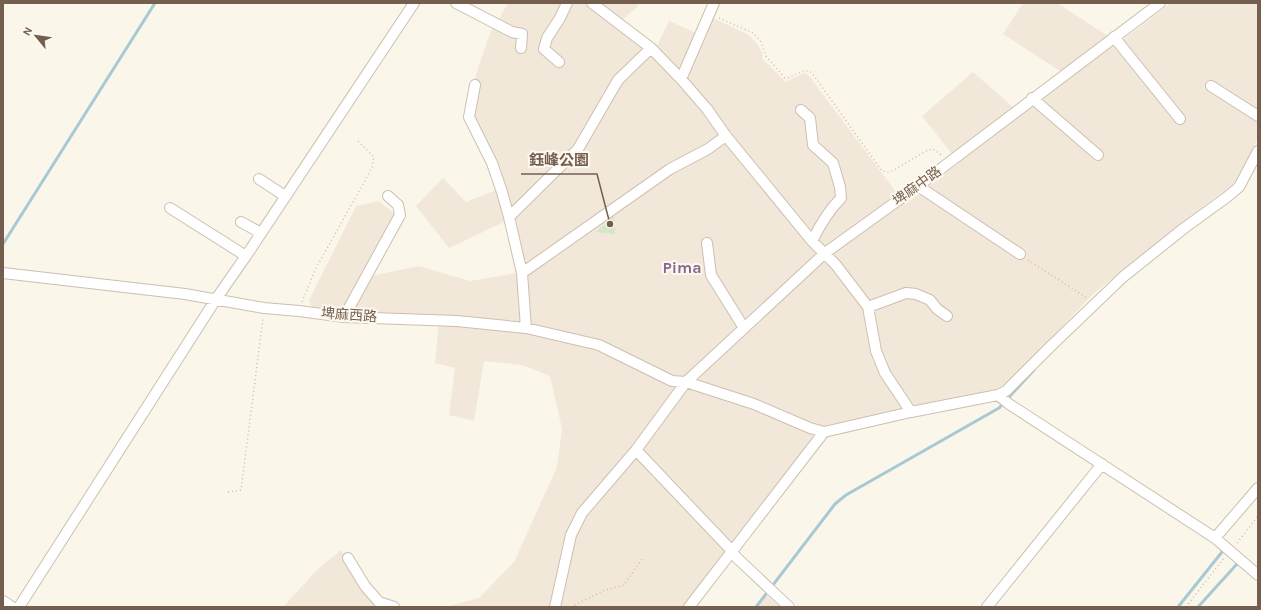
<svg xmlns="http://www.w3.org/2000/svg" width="1261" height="610" viewBox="0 0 1261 610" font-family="Karla,'Noto Sans TC',sans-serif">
<rect width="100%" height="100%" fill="#fbf6ea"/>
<path fill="#f2e8d9" d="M508 3H638L637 7 620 22 656 48 669 21 701 35 711 17 749 35 758 45 763 54 762 58 786 82 801 74 806 73 810 77 905 204 959 163 922 116 973 72 1013 107 1060 71 1003 34 1023 3H1057L1108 36 1115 46 1171 3H1258V139L1236 182 1205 205 1094 293 1018 373 998 392 823 426 815 434 682 607H446L479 598 514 562 557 467 562 429 550 376 522 365 484 361 474 421 449 415 455 368 435 363 439 320 312 308 309 300 356 206 379 201 401 219 366 277 419 266 470 281 516 273 508 220 449 248 416 206 443 178 466 202 499 189 465 116 478 68 493 25 498 21Z
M341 550 349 568 377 607H283L316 571Z
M766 595 780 607H757Z"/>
<path fill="#d3e8c9" d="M614 215 615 234 596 232Z"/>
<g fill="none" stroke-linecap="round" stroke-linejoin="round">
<path stroke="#a7c9d4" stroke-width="3" d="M3 244 155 3
M756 607 835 504 846 495 999 408 1034 370
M1178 607 1222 552V547
M1198 607 1237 564"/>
<defs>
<path id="minor" d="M456 3 512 32 522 34 521 48
M592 3 651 48 681 79 707 109 726 136 812 241 836 265 868 307 876 351 885 373 911 412
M1114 37 1180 119
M559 62 544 49 547 38 560 18 567 3
M681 79 714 3
M475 85 469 117 492 163 502 192 509 217
M1211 86 1258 116
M1032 98 1098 155
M801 110 810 118 813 145 833 163 840 187 841 198C828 211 820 225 812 241
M259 179 285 196
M918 186 1020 254
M170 208 246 256
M241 222 261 233
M707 243 711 275 744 328
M3 273 185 294 264 308 299 311 344 317 457 321 526 328 599 345 672 381 686 382 754 404 810 428 824 432 911 412 998 395 1006 391 1051 346 1123 277 1183 229 1227 197 1239 187 1258 151
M522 273 670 169 708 149 726 136
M868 307 906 293 916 294 930 300 937 309 947 316
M344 317 400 215 398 205 388 196
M526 328 522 273 509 217 578 149 618 80 651 48
M998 395 1009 404 1215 538 1258 575
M636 450 732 551 736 557 789 607
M1215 538 1258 488
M348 558 365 586 379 602 394 607
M3 601 12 607
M19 607 216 299 246 256 414 3
M555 607 571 535 582 513 636 450 686 382 825 253 918 186 1160 3
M689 607 824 432
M987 607 1102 464"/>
</defs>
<use href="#minor" stroke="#ccbfb0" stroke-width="12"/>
<path stroke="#d3bca7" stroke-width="1.5" stroke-dasharray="1 3" stroke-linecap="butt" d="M719 18 753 33 761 42 766 56 785 78C795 78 802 66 812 73L882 171 888 172 894 170 926 151 933 149 943 156
M1028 260 1087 298
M302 302 315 270 372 168 374 157 357 140
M228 492 241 490 263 318
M1237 543 1258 516
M571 607 605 590 624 585 642 559
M1186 607 1224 558"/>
<use href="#minor" stroke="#fff" stroke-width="10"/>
</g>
<g text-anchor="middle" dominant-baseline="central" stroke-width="4" stroke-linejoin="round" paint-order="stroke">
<g font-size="14" fill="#745f4f" stroke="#fef9f0">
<text transform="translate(917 186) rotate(-36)">埤麻中路</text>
<text transform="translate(349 315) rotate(4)">埤麻西路</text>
</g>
<g font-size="16" font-weight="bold" fill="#85678f" stroke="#fef9f0">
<text x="682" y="267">Pima</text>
</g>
</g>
<path fill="none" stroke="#745f4f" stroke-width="1.5" d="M610 224L597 174H521"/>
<circle fill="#745f4f" stroke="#fef9f0" stroke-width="1.5" cx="610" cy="224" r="4"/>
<g font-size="15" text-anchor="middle" font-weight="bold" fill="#745f4f" stroke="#fef9f0" stroke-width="4" stroke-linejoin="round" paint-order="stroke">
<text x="559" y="165">鈺峰公園</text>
</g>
<rect width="1261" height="610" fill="none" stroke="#745f4f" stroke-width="8"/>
<g transform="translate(36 36) rotate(299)" stroke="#fef9f0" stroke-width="3" paint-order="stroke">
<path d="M0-3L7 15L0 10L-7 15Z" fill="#745f4f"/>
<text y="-6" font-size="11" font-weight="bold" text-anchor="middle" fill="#745f4f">N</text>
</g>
</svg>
